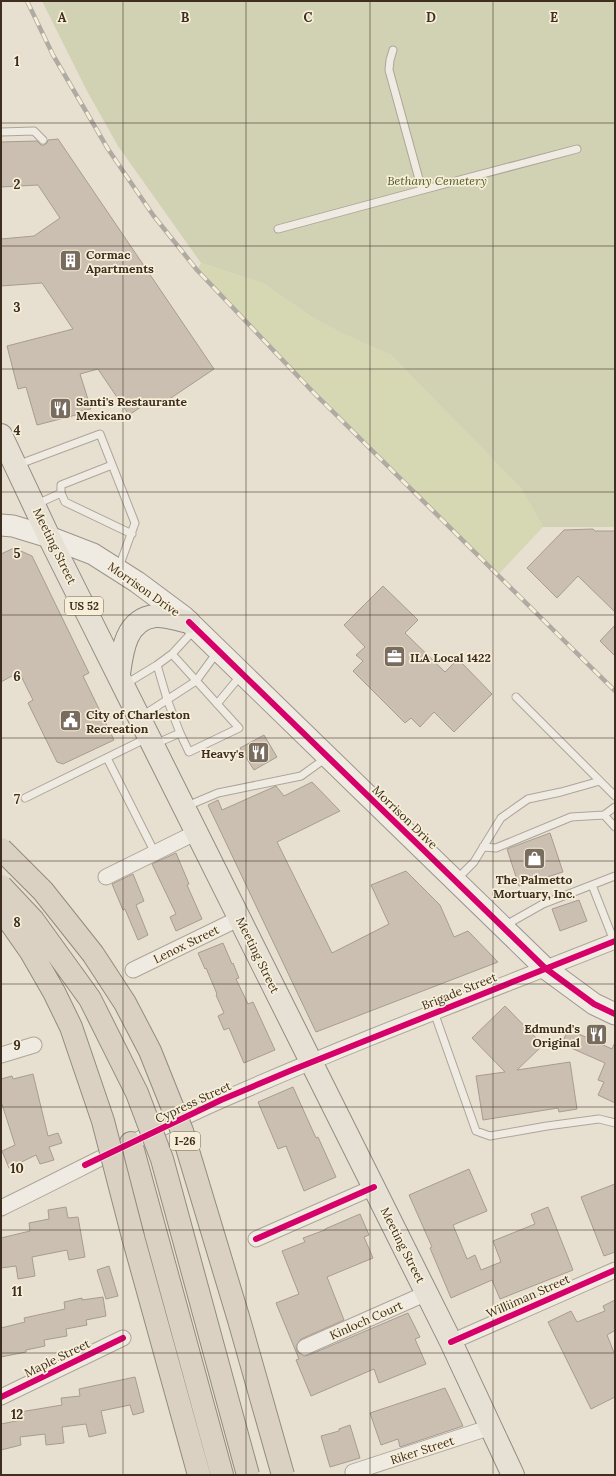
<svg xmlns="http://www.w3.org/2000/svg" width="616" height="1476" viewBox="0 0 616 1476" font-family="Lora,serif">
<rect width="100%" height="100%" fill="#e7e0d1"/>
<path fill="#d6d7b3" d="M201 263 263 283 315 319 342 333 391 355 521 488 543 527 498 575 313 392 197 270Z"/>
<path fill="#d1d1b3" d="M42 1H615V527H543L521 488 391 355 342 333 315 319 263 283 201 263 118 146 87 91Z"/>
<path fill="#cbbfb2" stroke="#a89c90" d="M58 139 214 369 159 406 154 398 129 415 98 369 80 374 91 409 75 412 76 415 37 425 26 387 18 389 7 346 73 329 42 283 1 286V239L34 236 60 218 38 185 1 187V142L37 141 41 145H44L47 143 48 140Z
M593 529 595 531H615V612L578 576 557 598 527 568 564 530Z
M14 548 32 556 89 673 83 676 114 740 63 764 57 762 28 703 33 700 19 672 1 682V554Z
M383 586 418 620 405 633 445 672 458 659 492 694 454 732 434 712 420 727 411 718 405 723 353 671 363 661 356 655 365 647 344 625Z
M615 625V656L600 641Z
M264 735 277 757 254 770 240 748Z
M312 782 340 811 277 842 332 953 389 924 371 885 406 871 440 905 454 937 468 931 498 962 316 1032 208 805 218 800 222 810 276 786 284 796Z
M550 833 563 872 519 886 507 849Z
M176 853 189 884 187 885 202 919 176 931 170 917 176 914 152 864Z
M133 874 144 901 136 905 148 935 138 940 125 909 123 910 112 884Z
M579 900 587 921 560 931 552 909Z
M223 943 232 964 233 963 239 978 236 979 248 1004 253 1002 275 1050 244 1063 229 1028 224 1030 218 1016 224 1013 216 995 217 994 206 968 205 969 198 953Z
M505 1006 543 1045 517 1070 570 1062 577 1109 559 1112 558 1108 483 1120 476 1076 505 1072 472 1038Z
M568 1029 612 1049 615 1042V1103L598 1095 604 1082 598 1080 605 1063 562 1044Z
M33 1074 48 1136 58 1133 62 1143 49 1147 54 1160 40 1164 36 1155 9 1168 2 1151 15 1145 1 1101V1079L12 1076 13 1079Z
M293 1087 316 1138 318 1137 336 1177 304 1191 286 1146 278 1149 258 1102Z
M469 1169 487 1211 453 1225 467 1259 475 1255 481 1270 501 1262 493 1241 535 1224 531 1214 548 1207 573 1270 500 1299 492 1280 451 1298 430 1248 432 1247 409 1195Z
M615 1184V1252L604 1256 581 1197Z
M66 1207 68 1218 78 1217 85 1257 69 1260 67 1250 32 1257 35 1276 18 1279 16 1266 1 1268V1238L30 1231 29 1223 49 1219 48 1210Z
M360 1214 369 1235 364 1237 373 1258 327 1277 344 1320 301 1339 296 1346 297 1351 304 1356 309 1355 408 1313 420 1337 415 1339 426 1364 379 1383 374 1369 311 1396 296 1360 299 1359 276 1303 299 1294 282 1251 305 1242 303 1238 325 1230V1229Z
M109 1266 118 1296 106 1299 97 1270Z
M103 1297 106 1316 86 1320 87 1325 66 1329 67 1336 44 1340 45 1346 26 1350V1352L1 1357V1328L25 1322 24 1318 65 1309 64 1302 82 1298V1300Z
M615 1300V1333L614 1331 607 1335 615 1355V1397L591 1409 548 1322 571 1311 577 1322 605 1311 603 1306Z
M135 1377 144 1412 133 1415 130 1405 101 1411 106 1433 89 1437 86 1424 62 1427 64 1443 46 1445 45 1434 20 1437 21 1445 1 1450V1424L21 1420 20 1412 62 1405 61 1398 80 1396 79 1389Z
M445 1388 463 1426 400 1447 398 1439 381 1445 370 1413Z
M350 1425 360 1458 330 1467 321 1436 339 1431V1429Z"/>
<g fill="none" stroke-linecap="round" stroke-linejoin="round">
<defs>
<path id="service" d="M1 132 34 131 43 140
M422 190 577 149
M278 229 422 190 389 70 390 60 393 50
M17 465 100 434 135 523 119 567
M61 493 65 502 132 534
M37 504 61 493V485L112 465
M172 654 195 629
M124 685 157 665
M516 697 615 796
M217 704 241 675
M142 716 196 681 218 651
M155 744 180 733 189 752 239 728 172 654 157 665 167 699 180 733
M107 758 155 853
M25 798 147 738
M187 806 218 793 301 776 326 758
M615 807 604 815 615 827
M483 847 496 848 571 817 604 815
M456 880 474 862 501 818 528 799 561 792 600 781
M592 885 614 941
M504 926 543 904 615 876
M434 1012 476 1131 490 1136 547 1126 599 1119 615 1123"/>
<path id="minor" d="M106 877 197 832
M133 970 240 918
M1 1055 34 1045
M1 1208C75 1172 147 1133 222 1100 351 1043 484 993 615 941
M256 1239 374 1187
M451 1342 615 1270
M305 1347 427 1293
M1 1397 123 1338
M353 1472 491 1427"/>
<path id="secondary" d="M1 525 13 526 49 537 93 554 137 582 184 617 545 968 594 1004 615 1014"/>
<path id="primary" d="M1 435 49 537 451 1342 513 1475
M119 674C122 651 126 619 155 616 166 615 178 620 189 622"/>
<path id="motorway" d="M131 1143 222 1475
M133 1237 199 1475"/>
</defs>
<use href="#service" stroke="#ada599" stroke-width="9"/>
<use href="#minor" stroke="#ada599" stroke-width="17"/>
<use href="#secondary" stroke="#9c958a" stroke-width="23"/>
<use href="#primary" stroke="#928b80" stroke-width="24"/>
<use href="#motorway" stroke="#928b80" stroke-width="24"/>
<use href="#service" stroke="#efebe3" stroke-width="7"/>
<use href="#minor" stroke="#efebe3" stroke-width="15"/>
<use href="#secondary" stroke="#efebe3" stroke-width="21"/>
<use href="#primary" stroke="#e6e1d4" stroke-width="22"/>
<use href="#motorway" stroke="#dad1c2" stroke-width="22"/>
<defs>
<path id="rail" d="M27 1 53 55 108 149 153 215 197 270 313 392 615 691"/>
</defs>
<use href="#rail" stroke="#afaaa2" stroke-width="4.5"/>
<use href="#rail" stroke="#f7eed8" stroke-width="3" stroke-dasharray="9" stroke-linecap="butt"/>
<defs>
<path id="motorway-bridge" d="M1 849 43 891 93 954 125 1003 150 1051 182 1131 239 1320 283 1475
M1 886 33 920 90 999 137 1093 162 1159 248 1475
M1 909 31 952 54 992 71 1027 103 1121 133 1237"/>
</defs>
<use href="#motorway-bridge" stroke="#928b80" stroke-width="24" stroke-linecap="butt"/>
<use href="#motorway-bridge" stroke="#dad1c2" stroke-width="22"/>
<defs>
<path id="cycleway" d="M189 622 545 968 594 1004 615 1014
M85 1165 221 1100 292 1070 615 941
M256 1239 374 1187
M451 1342 615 1270
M1 1397 123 1338"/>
</defs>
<use href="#cycleway" stroke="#f7eed8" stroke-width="8"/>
<use href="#cycleway" stroke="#d6006c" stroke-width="6"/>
</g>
<path fill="none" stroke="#3d2e20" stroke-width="1" stroke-opacity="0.55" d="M123 1V1475M246 1V1475M370 1V1475M493 1V1475M1 123H615M1 246H615M1 369H615M1 492H615M1 615H615M1 738H615M1 861H615M1 984H615M1 1107H615M1 1230H615M1 1353H615"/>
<defs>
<symbol id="building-square" viewBox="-11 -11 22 22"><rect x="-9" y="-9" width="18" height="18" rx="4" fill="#786c5e" stroke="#f7eed8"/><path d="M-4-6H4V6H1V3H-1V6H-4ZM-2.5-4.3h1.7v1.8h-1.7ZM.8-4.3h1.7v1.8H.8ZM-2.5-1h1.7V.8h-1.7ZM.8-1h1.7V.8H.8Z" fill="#fff"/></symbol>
<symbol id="restaurant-square" viewBox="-11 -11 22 22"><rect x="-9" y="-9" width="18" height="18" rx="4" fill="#786c5e" stroke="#f7eed8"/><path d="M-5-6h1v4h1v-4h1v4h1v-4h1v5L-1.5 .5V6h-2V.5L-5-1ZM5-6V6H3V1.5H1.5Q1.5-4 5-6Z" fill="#fff"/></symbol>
<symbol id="office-square" viewBox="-11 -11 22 22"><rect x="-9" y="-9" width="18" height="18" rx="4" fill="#786c5e" stroke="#f7eed8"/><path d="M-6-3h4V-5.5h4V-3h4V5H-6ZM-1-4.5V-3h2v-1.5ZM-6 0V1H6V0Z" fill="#fff"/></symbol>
<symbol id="civic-square" viewBox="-11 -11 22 22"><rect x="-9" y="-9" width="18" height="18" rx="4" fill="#786c5e" stroke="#f7eed8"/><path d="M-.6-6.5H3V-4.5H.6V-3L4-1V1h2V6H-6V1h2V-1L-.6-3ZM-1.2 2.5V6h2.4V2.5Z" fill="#fff"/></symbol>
<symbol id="shop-square" viewBox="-11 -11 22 22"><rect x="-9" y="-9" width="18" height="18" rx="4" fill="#786c5e" stroke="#f7eed8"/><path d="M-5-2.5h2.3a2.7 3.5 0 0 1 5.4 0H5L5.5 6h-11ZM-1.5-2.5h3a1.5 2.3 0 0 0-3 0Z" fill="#fff"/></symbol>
</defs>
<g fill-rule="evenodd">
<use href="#building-square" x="58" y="248" width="25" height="25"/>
<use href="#restaurant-square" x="48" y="396" width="25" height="25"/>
<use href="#office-square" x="382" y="644" width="25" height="25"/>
<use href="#civic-square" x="58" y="708" width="25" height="25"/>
<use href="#restaurant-square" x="246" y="740" width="25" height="25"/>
<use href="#shop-square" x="522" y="846" width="25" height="25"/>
<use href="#restaurant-square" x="584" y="1022" width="25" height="25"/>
</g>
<g text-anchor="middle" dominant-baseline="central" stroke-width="3.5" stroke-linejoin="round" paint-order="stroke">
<g fill="#f7eed8" stroke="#756857" stroke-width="1">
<rect x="65" y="597" width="38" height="18" rx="3"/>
<rect x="170" y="1132" width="30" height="18" rx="3"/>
</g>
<g font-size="11" font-weight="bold" fill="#3d2e20">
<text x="84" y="606">US 52</text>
<text x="185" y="1141">I-26</text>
</g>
<g font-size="12" font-style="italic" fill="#4d5a26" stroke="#f7eed8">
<text x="437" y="180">Bethany Cemetery</text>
</g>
<g font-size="12" font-weight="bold" fill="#3d2e20" stroke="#f7eed8" text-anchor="start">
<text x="86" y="254">Cormac<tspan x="86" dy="14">Apartments</tspan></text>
<text x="76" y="401">Santi's Restaurante<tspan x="76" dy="14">Mexicano</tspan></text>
<text x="410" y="657">ILA Local 1422</text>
<text x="86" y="714">City of Charleston<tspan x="86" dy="14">Recreation</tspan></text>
<text x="244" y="753" text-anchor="end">Heavy's</text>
<text x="534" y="879" text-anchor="middle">The Palmetto<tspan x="534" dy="14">Mortuary, Inc.</tspan></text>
<text x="580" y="1028" text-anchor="end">Edmund's<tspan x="580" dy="14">Original</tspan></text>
</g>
<g font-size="12" fill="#3d2e20" stroke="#f7eed8">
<text transform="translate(55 546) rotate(64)">Meeting Street</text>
<text transform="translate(144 589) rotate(35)">Morrison Drive</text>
<text transform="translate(405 817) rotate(44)">Morrison Drive</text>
<text transform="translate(186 944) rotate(-26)">Lenox Street</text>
<text transform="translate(258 955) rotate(64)">Meeting Street</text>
<text transform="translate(459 991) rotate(-22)">Brigade Street</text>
<text transform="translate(193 1102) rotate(-25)">Cypress Street</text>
<text transform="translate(403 1245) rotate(63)">Meeting Street</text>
<text transform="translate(528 1296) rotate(-24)">Williiman Street</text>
<text transform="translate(366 1320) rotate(-24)">Kinloch Court</text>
<text transform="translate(57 1358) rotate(-26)">Maple Street</text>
<text transform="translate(422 1450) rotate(-18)">Riker Street</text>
</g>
</g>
<g font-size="13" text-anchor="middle" font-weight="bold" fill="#3d2e20" stroke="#f7eed8" stroke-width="3.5" stroke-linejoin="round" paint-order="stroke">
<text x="62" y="22">A</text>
<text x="185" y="22">B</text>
<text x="308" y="22">C</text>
<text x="431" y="22">D</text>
<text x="554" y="22">E</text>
<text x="17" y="66">1</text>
<text x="17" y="189">2</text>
<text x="17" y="312">3</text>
<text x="17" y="435">4</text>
<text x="17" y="558">5</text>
<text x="17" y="681">6</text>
<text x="17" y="804">7</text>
<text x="17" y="927">8</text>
<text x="17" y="1050">9</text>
<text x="17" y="1173">10</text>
<text x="17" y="1296">11</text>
<text x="17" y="1419">12</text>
</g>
<rect width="616" height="1476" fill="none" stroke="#3d2e20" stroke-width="4"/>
</svg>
